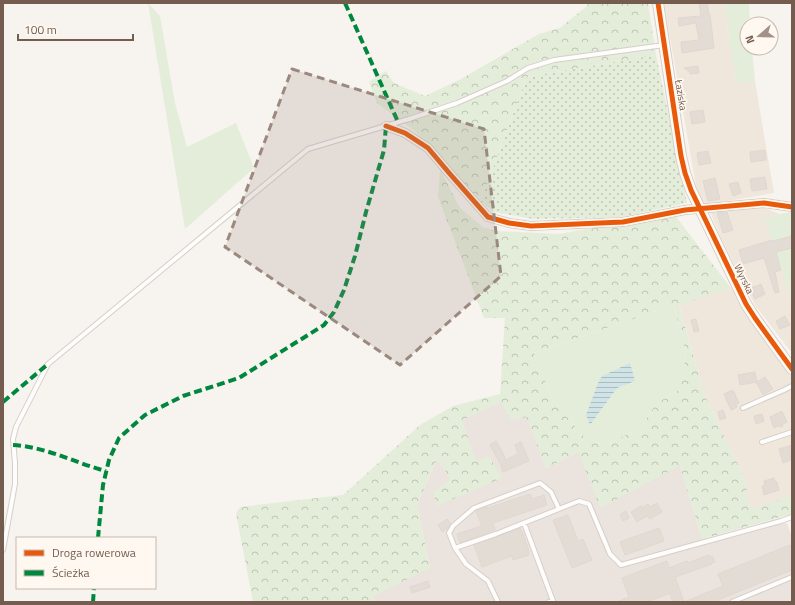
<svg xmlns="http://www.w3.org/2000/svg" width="795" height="605" viewBox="0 0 795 605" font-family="'Titillium Web',sans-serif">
<defs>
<pattern id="forest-crowns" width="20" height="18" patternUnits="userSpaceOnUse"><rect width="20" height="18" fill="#e4edda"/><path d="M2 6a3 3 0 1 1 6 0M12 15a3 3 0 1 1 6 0" fill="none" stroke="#bdc3b3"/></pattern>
<pattern id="garden-dots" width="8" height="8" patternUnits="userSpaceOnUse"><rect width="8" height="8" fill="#e4edda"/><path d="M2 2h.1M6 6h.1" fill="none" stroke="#bdc3b3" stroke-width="1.8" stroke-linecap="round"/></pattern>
<pattern id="water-rules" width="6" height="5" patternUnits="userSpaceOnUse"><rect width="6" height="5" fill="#d0e4e7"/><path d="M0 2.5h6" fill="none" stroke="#adbcbe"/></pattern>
</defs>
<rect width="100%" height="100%" fill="#f7f3ee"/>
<path fill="#efe6dc" d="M664 3H724L736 82H755L774 193 704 205 697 191Z
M755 204 779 214 765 220 791 300 792 299V353L755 305 721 238 709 209Z
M731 288 792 378V496L750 510 745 479 704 394 679 304Z"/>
<path fill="#eae3de" d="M501 402 526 416 546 468 578 452 680 466 702 539 787 523 792 538V602H375L373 596 430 567 417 505 437 459 451 479 437 506 476 461 461 420Z"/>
<path fill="#e4edda" d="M148 3 160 16 175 103 187 147 236 123 254 168 185 229Z
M724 3H749L750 24H747V48H752L755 82H736Z
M792 212V299L791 300 765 220 779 214Z
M674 305 686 355 680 389 656 404 640 428 604 446 582 435 553 400 534 353Z"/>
<path fill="url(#forest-crowns)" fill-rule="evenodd" d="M588 3H648L656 55 527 77 481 201 416 132 377 103 369 82 386 71 394 83 425 96 459 80 539 34 560 28 587 6Z
M440 169 460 208 483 227 496 231 559 234 673 213 731 288 679 305 704 394 745 479 750 509 792 496V514L702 539 680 466 600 508 578 452 546 468 526 417 511 421 501 402 462 420 476 461 489 456 502 478 437 506 433 492 451 479 437 459 417 505 430 568 373 596 375 602H253L236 513 240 507 343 495 420 425 453 406 500 394 505 318H484L438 197ZM674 305 686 355 680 389 656 404 640 428 604 446 582 435 553 400 534 353Z"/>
<path fill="url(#garden-dots)" d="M656 55 687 203 620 217 533 219 494 212 481 201 527 77Z"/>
<path fill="url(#water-rules)" d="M630 363 635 381 617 388 590 425 586 415 598 383 602 376Z"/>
<path fill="#e3dcd5" stroke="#e0d7d0" d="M699 3H707L709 15H710L714 48 682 53 681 42 699 40 696 23 679 26 678 18 701 16Z
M698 66 699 73 690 74V72L684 68Z
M703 110 705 122 692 124 690 112Z
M765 150 766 160 751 162 750 152Z
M708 151 711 163 699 165 697 153Z
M765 177 767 189 752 191 750 179Z
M715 178 720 199 708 201 703 181Z
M738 182 741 193 733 196 729 184Z
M727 212 733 230 723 233 717 213Z
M792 236V248L776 252 781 270 775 272 779 292 775 293 764 258 743 264 739 250 772 240 773 241Z
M761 284 765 294 755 299 750 289 755 286V287Z
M785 316 790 325 780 329 776 321Z
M696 319 699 331 694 332 691 320Z
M755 372 757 382 765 377 773 389 763 395 756 382 740 385 738 375Z
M733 390 739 403 736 404 737 407 731 410 724 394Z
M723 410 726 418 720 420 718 412Z
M782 411 787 422 783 424 782 427 778 426 774 428 770 417Z
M762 414 764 421 756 424 754 416Z
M496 441 504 455 505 460 518 454 515 445 521 442 529 461 503 472 500 463 490 445Z
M792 445V454L790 455 791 460 783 463 779 449Z
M774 478 775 482H777L779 490 764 495 762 486 765 485 764 481Z
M530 494 532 499 544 495 547 505 493 523 495 530 460 543 457 534 482 526 476 511 487 507 488 508Z
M657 503 662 512 650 519 647 516 637 522 631 512 641 506 642 508 648 504 650 507Z
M626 511 629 518 623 521 620 515Z
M568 515 578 541 583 539 592 560 572 568 553 520Z
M447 519 451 524 448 528 442 532 438 525Z
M520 528 521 531H522L529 551H528L529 555 513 560 512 556 482 567 474 545Z
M659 528 664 541 625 555 620 542Z
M790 545 792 550V570L718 600 719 602H684L723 586 718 574Z
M709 555V557L712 556 715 562 712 563V564L675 577 684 602H673L670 593 647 602H617L629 597 622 578 667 561 669 568 687 561 688 563Z
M428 581 430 587 412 593 410 587Z"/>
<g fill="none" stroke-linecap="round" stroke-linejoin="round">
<defs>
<path id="service" d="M743 408 784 390 792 386
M762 442 792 432
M524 523 553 601 549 602
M455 548 449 533 453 526 474 508 540 483 551 492 559 509
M3 550 15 484V463L13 439 16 427 48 364 308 149 409 119 457 103 507 81 528 68 554 60 664 45
M498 602 488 581 466 564 455 548 496 534 579 501 589 504 610 554 621 565 781 521 792 517
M732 602 792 577"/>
<path id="minor" d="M386 126 405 133 428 148 450 174 488 217 509 223 531 226 623 222 685 210 764 203 792 207"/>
<path id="tertiary" d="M658 3 681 156 685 173 691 190 746 304 755 318 792 369"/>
</defs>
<use href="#service" stroke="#d5cfc9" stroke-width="6"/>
<use href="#minor" stroke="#d5cfc9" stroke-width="10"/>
<use href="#tertiary" stroke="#d5cfc9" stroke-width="12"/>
<use href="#service" stroke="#fefdfc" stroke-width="4"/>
<use href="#minor" stroke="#fefdfc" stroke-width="8"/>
<use href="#tertiary" stroke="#fefdfc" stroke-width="10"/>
<path stroke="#00873e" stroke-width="4" stroke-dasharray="8 4" stroke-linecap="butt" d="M345 3 398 122
M3 402 48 364
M13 445C47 447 75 463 106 471
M98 538 103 485 109 460 119 438 145 415 183 396 239 378 324 325 334 312 344 290 355 256 366 212 384 150 386 126
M93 602 94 588"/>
<defs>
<path id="cycleway" d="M658 3 681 156 685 173 691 190 746 304 755 318 792 369
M386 126 405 133 428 148 450 174 488 217 509 223 531 226 623 222 685 210 764 203 792 207"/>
</defs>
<use href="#cycleway" stroke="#fef8f0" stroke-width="8"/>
<use href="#cycleway" stroke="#e8590c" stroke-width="5"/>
</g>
<path fill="#9b897f" fill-opacity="0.2" stroke="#9b897f" stroke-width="3" stroke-dasharray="8 5" stroke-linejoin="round" d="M292 69 484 129 501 276 400 365 225 247Z"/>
<g text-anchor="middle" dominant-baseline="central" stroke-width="3.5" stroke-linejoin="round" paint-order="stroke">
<g font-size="10" fill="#745c4f" stroke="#fef8f0">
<text transform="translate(681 95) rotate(81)">Łaziska</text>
<text transform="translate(744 279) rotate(64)">Wyrska</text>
</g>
</g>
<rect width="795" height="605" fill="none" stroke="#745c4f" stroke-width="8"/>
<rect x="16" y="537" width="140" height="52" fill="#fef8f0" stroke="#c7bab0"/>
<rect x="24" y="550" width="20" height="6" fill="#e8590c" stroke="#c7bab0"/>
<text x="52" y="557" font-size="12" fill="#745c4f">Droga rowerowa</text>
<rect x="24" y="570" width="20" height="6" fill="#00873e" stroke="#c7bab0"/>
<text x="52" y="577" font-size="12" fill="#745c4f">Ścieżka</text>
<g transform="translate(759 36) rotate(250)"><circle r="19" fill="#fef8f0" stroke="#c7bab0"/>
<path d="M0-3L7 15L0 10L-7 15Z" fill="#a29187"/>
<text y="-6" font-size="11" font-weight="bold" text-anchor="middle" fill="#745c4f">N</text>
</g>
<path d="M18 34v6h115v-6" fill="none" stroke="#745c4f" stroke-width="2"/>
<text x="24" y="34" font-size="12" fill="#745c4f" stroke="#fef8f0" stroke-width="3" paint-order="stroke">100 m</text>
</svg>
